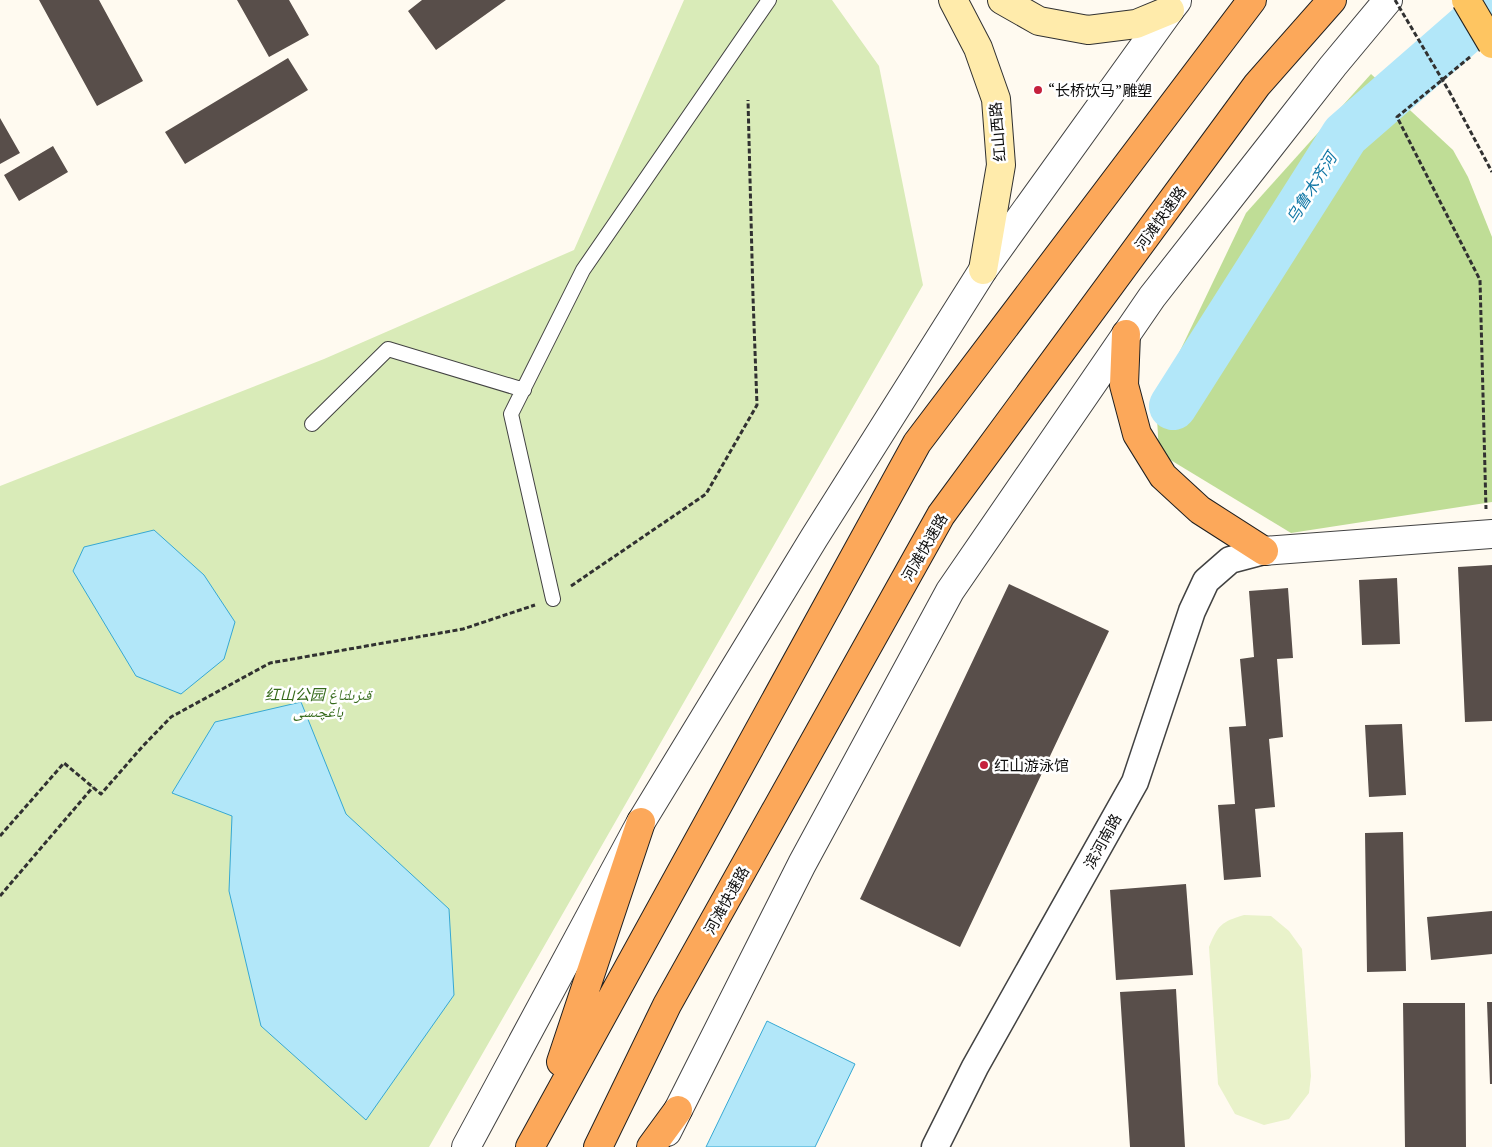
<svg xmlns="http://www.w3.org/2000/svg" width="1492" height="1147" viewBox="0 0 1492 1147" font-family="'PT Serif','Noto Naskh Arabic','Noto Sans SC',serif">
<rect width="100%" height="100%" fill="#fffaf0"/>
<path fill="#d9ebb8" d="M684 0H832L879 66 923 285 429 1147H0V486L324 359 574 250Z"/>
<path fill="#bfdd96" d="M1371 74 1453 150 1468 177 1492 237V502L1291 533 1159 453 1156 401 1246 213Z"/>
<path fill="#e9f2ca" d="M1244 915 1271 916 1289 931 1302 949 1311 1076 1309 1093 1289 1119 1264 1125 1235 1114 1218 1084 1209 947C1218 925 1221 922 1244 915Z"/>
<path fill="#b2e7f9" stroke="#36a8d3" d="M154 530 204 575 235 622 224 659 181 694 136 676 73 571 84 547Z
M301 702 346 814 449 909 454 995 366 1120 261 1026 229 891 232 816 172 793 215 722Z
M767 1021 855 1064 815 1147H706Z"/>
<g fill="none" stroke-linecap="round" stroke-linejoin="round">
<path stroke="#b2e7f9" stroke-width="48" d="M1173 406 1345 135 1492 7"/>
</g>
<path fill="#584e4a" d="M39 0H99L143 81 97 106Z
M237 0H289L309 35 269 57Z
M422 0H506L436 50 408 11Z
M288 58 308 90 185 164 165 132Z
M0 118 20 153 0 164Z
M53 146 68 172 19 201 4 175Z
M1492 565V721L1465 722 1458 567Z
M1397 578 1400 644 1362 645 1359 580Z
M1009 584 1109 631 960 947 860 899Z
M1288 588 1293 658 1277 659 1283 737 1269 739 1275 807 1255 809 1261 877 1224 880 1218 805 1235 804 1229 727 1246 726 1240 659 1254 657 1249 591Z
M1402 724 1406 795 1369 797 1365 725Z
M1403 832 1406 971 1367 972 1365 833Z
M1186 884 1193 975 1116 980 1110 890Z
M1492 911V954L1431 960 1427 917Z
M1176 989 1185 1147H1130L1120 992Z
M1487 1002H1492V1084H1490Z
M1403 1003H1465L1466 1147H1405Z"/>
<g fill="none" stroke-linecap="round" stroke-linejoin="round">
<defs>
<path id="service" d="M312 424 388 349 524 390
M553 599 511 414 583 270 769 0"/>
<path id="minor" d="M935 1147 975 1067 1135 782 1192 611 1206 581 1230 560 1264 551"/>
<path id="tertiary" d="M1264 551 1492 534
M667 1132 802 864 950 591 1152 297 1333 66 1388 0
M466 1147 641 822 814 538 983 270 1170 10 1177 1"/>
<path id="secondary" d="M953 0 978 48 996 99 1001 165 983 270
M1002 0 1039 21 1088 30 1136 24 1170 10"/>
<path id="trunk" d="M1126 334 1124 385 1137 434 1163 476 1200 510 1264 551
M561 1062 641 822
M530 1147 917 443 1252 0
M598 1147 667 1005 941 515 1257 85 1332 0
M651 1147 678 1110"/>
</defs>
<use href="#service" stroke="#424242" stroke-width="16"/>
<use href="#minor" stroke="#424242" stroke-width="29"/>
<use href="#tertiary" stroke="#424242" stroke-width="30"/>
<use href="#secondary" stroke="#313131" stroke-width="30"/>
<use href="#trunk" stroke="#202020" stroke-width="30"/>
<path stroke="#313131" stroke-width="3" stroke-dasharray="5 2.5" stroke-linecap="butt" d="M1470 57 1397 117 1480 280 1486 509
M1449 91 1492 172
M571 586 706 494 757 405 753 297 748 100
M0 836 64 763 101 794 142 747 171 717 270 663 463 629 535 605
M0 896 93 787"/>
<use href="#service" stroke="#fff" stroke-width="14"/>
<use href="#minor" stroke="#fff" stroke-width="26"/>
<use href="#tertiary" stroke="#fff" stroke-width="28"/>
<use href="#secondary" stroke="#ffebab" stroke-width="28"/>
<use href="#trunk" stroke="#fca85a" stroke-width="28"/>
<defs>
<path id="primary-bridge" d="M1466 0 1492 44"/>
</defs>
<use href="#primary-bridge" stroke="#202020" stroke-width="30" stroke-linecap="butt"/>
<path stroke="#313131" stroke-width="3" stroke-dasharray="5 2.5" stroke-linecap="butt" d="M1395 0 1449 91"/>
<use href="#primary-bridge" stroke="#fec561" stroke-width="28"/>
</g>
<g fill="#c5203c" stroke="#fff" stroke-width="2">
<circle cx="1038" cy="90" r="5"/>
<circle cx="984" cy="765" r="5"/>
</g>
<g text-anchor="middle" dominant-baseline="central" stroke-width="5" stroke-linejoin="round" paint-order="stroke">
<g font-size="15" fill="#0f0f0f" stroke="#fff" text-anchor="start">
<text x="1048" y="90">“长桥饮马”雕塑</text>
<text x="994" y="765">红山游泳馆</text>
</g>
<g font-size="15" fill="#0f0f0f" stroke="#fff">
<text transform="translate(997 132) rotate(-95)">红山西路</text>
<text transform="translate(1160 218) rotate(-54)">河滩快速路</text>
<text transform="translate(924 547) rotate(-60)">河滩快速路</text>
<text transform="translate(1102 841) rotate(-61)">滨河南路</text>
<text transform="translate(726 900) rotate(-61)">河滩快速路</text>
</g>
<g font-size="15" font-style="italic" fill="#356a1b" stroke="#fff">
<text x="318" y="694">红山公园 قىزىلتاغ<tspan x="318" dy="17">باغچىسى</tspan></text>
</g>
<g font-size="16" font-style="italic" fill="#1278a6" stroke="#fff">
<text transform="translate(1311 188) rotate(-58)">乌鲁木齐河</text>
</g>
</g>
</svg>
